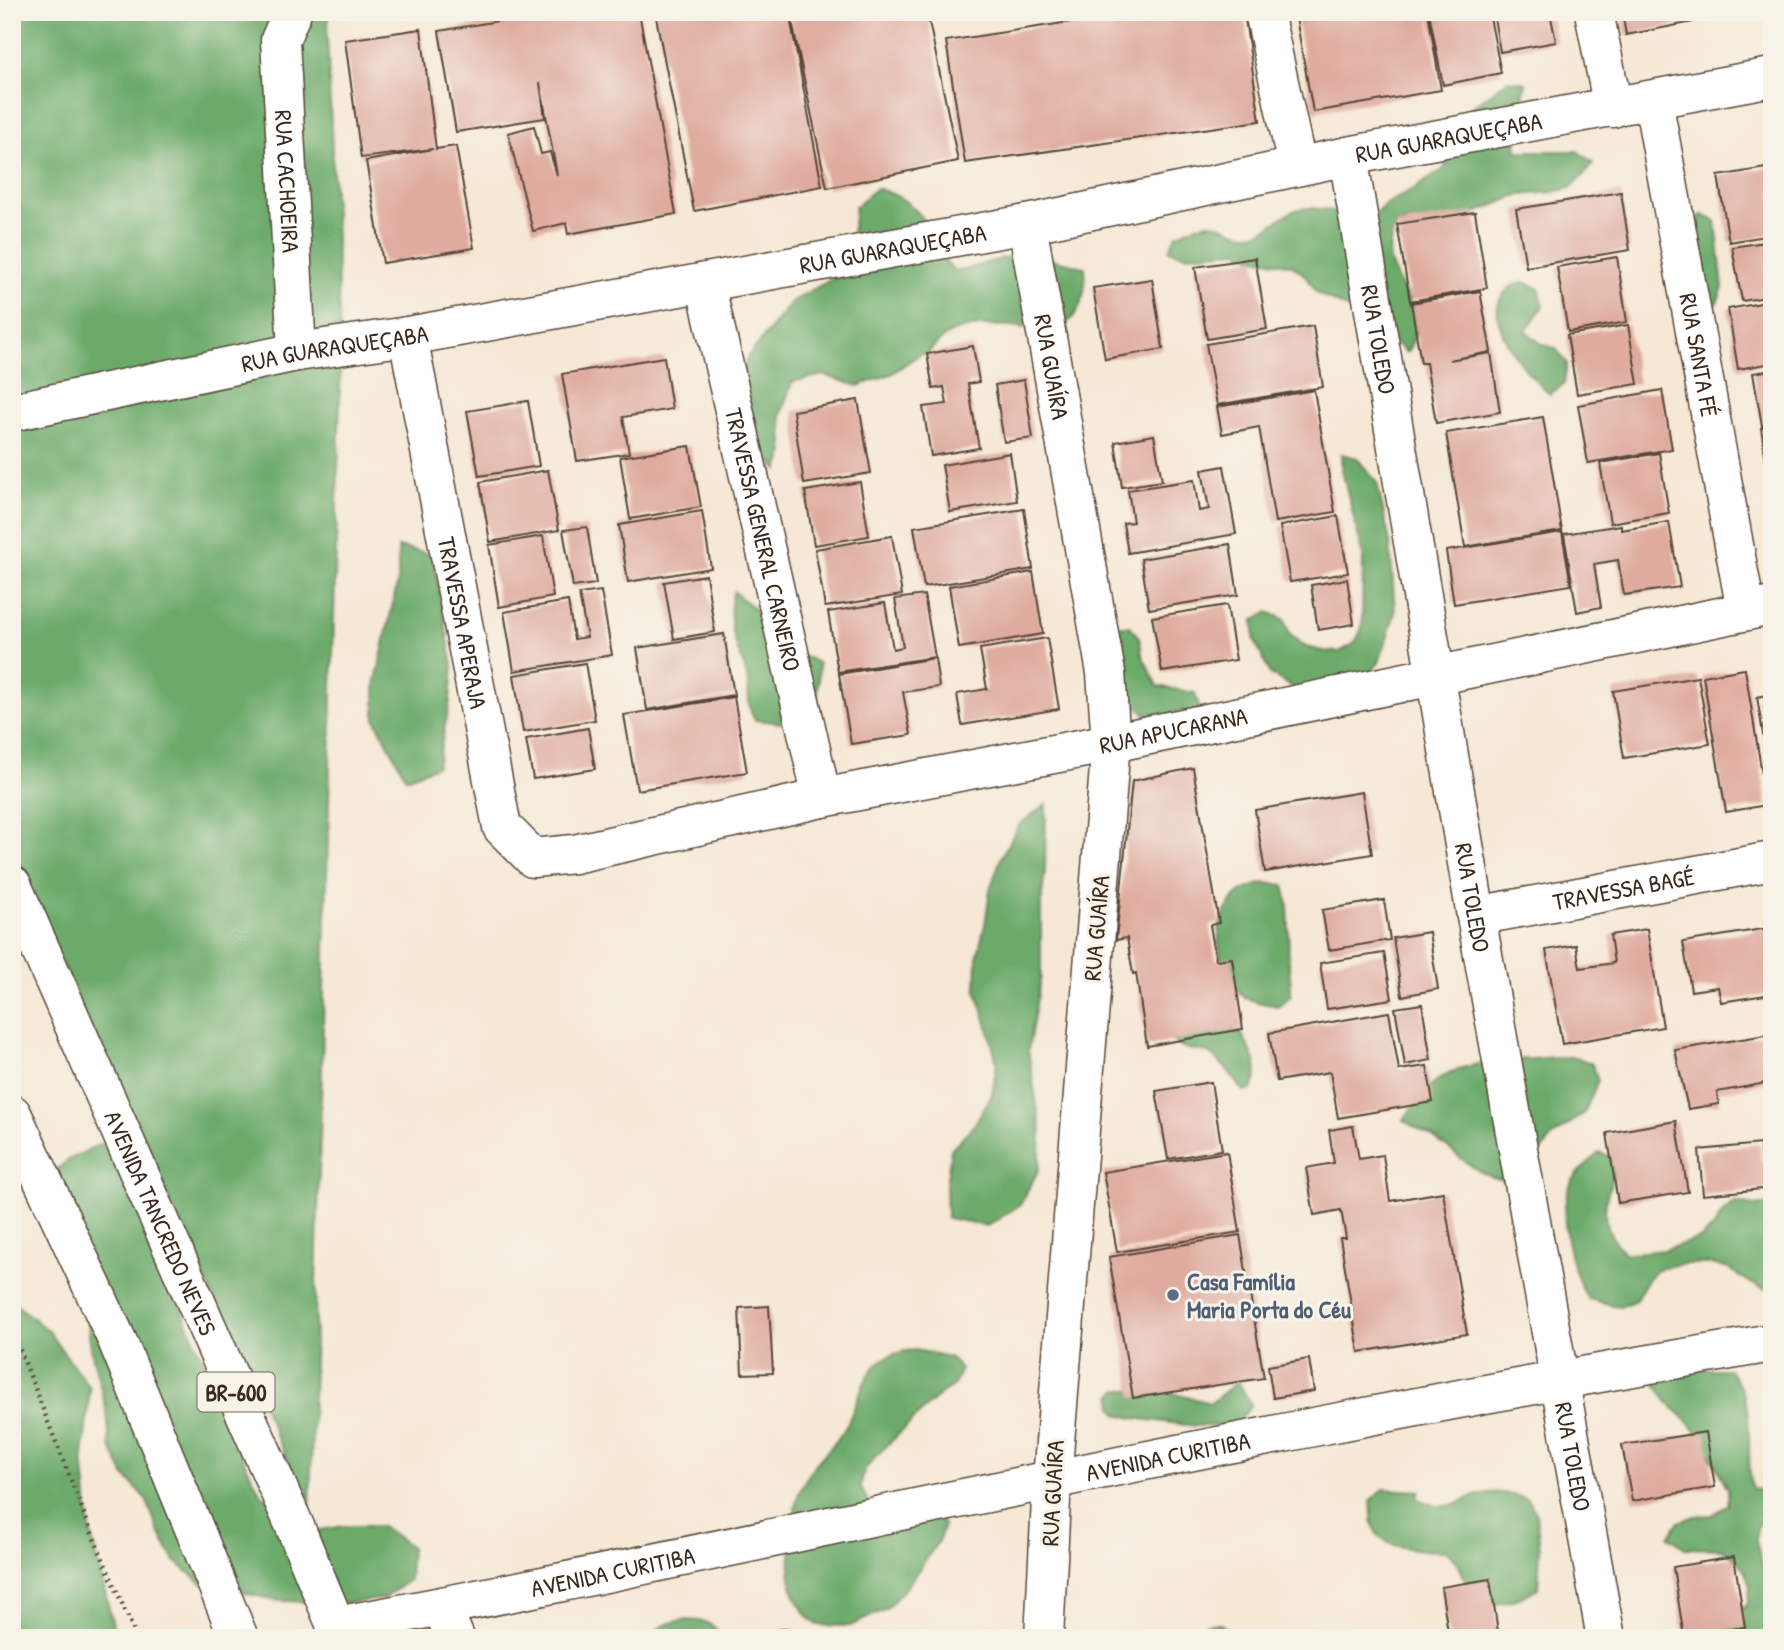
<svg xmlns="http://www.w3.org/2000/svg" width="1784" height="1650" viewBox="0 0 1784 1650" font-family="'Patrick Hand',sans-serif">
<rect width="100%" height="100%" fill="#f7f3e8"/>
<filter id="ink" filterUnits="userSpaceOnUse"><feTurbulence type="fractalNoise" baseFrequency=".0143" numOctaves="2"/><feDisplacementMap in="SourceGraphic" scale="14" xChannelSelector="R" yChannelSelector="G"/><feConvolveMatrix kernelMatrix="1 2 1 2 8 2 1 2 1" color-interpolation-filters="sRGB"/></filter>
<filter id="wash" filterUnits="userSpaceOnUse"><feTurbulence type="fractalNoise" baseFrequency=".00686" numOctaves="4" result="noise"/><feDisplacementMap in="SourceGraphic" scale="28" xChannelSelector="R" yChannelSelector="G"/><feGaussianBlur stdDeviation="1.57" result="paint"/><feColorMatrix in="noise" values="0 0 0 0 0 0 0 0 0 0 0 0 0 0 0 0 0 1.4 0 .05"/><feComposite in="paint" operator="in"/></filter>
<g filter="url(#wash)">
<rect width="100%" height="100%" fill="#f6e8d5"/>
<path fill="#6caa6b" stroke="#546a44" stroke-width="2" d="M12 12H330L327 33 341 357 310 1510 12 853Z
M1508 80 1526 83 1516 133 1517 151H1577L1593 163 1583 176 1570 188 1554 192 1519 195 1451 223 1415 220 1397 224C1371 274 1419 287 1415 332 1415 339 1410 346 1407 353L1366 317 1318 294 1306 276 1292 265 1255 258 1237 251 1186 255 1169 250 1176 235C1186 231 1200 222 1212 223 1224 224 1234 234 1248 234 1268 234 1278 216 1296 210 1308 206 1321 209 1333 211L1347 245 1384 205 1415 188 1444 169 1451 153V123Z
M876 188C900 195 917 206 928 228 937 245 939 259 955 271 975 269 989 260 1008 257 1034 253 1060 261 1085 267 1087 289 1082 318 1058 328 1044 334 1025 326 1010 326 993 325 972 325 956 331 944 335 935 345 927 354H920L891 374 858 386 823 375 792 382 781 415 784 454 778 470 766 457 759 442 742 375 747 358 792 301 839 275 851 242 855 207Z
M1702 215 1716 221 1723 288 1716 305 1697 306 1688 225Z
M1524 282 1540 289 1543 306 1526 331 1540 343 1556 349 1567 363 1564 384 1550 394C1527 375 1475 316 1509 288 1512 285 1520 283 1524 282Z
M1341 454 1357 458 1377 483 1390 542 1395 613 1379 663 1367 675 1301 692 1270 674 1254 639V620L1268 612 1284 619 1290 635 1306 647 1323 651 1339 652 1355 643 1362 628 1363 554 1342 471Z
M398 547 432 554 453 666 450 701 437 766 406 778 375 719V685L398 580Z
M734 591C740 599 749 602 755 610 767 623 777 643 793 652 802 657 811 658 819 664L817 700 792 724 755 720C746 707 750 692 747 677 746 668 741 659 738 651 731 631 727 610 734 591Z
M1112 626H1130L1140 639 1142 655 1158 686 1195 693 1200 710 1149 716 1135 705 1128 689 1115 651Z
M1046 804 1045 871 1041 904V976L1028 1050 1041 1131 1039 1169 1020 1205 987 1226 947 1218 946 1186 951 1149 974 1125 992 1095 997 1063 987 1023 976 990 977 958 985 925 990 889 1002 856 1019 825Z
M1266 883 1284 885C1292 912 1287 936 1289 963 1289 974 1292 985 1291 996L1278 1006C1267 1004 1255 1003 1246 998 1241 995 1238 990 1235 986 1215 961 1212 926 1233 900 1241 889 1253 886 1266 883Z
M1215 1027 1241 1033C1252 1052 1264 1069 1251 1090L1243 1091C1235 1079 1221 1060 1208 1053 1193 1047 1188 1053 1171 1040Z
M1553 1057H1576L1592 1064 1598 1081 1584 1113 1552 1137 1519 1181C1482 1181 1469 1163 1441 1143 1430 1134 1415 1128 1403 1120 1413 1108 1423 1092 1435 1082 1467 1057 1515 1062 1553 1057Z
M100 1144 115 1146 245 1463 261 1494 309 1532 344 1526H382L411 1547 409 1580 383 1599 345 1603 279 1601 201 1583 174 1560 158 1530 146 1499 124 1475 110 1446 107 1413 90 1346 87 1311 42 1180 70 1159Z
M1599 1153 1617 1158C1608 1199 1592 1219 1625 1254L1664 1250 1701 1238 1714 1227 1722 1213 1735 1202 1753 1206 1772 1204V1291C1750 1285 1746 1279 1728 1269 1713 1261 1667 1262 1654 1273 1646 1280 1641 1291 1636 1300L1620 1307 1588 1299C1571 1272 1555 1211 1572 1182 1579 1170 1589 1162 1599 1153Z
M12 1301 47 1330 90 1388 83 1457 90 1529 116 1638H12Z
M916 1350 949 1357 961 1369 954 1385 940 1394 875 1457 865 1470 860 1486 870 1505 936 1508 944 1525 939 1540 909 1584 885 1610 850 1626 817 1625C782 1594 790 1569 794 1527 795 1516 794 1501 800 1491 805 1480 812 1468 820 1459 828 1450 837 1441 844 1430 865 1392 862 1353 916 1350Z
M1659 1369H1728C1761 1408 1743 1445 1752 1489L1770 1491 1772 1489V1523L1757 1524 1756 1541 1770 1595 1772 1638H1719L1748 1603 1750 1587 1745 1571 1734 1557 1722 1549 1685 1548 1669 1537 1678 1522 1695 1516 1712 1515 1728 1505V1489L1702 1440 1692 1426 1667 1401 1656 1385Z
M1238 1381 1251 1405C1234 1435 1193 1426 1165 1422 1149 1420 1133 1419 1117 1414L1113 1407 1112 1396 1118 1390 1157 1389 1211 1403Z
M1383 1489 1420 1491 1417 1498C1451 1517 1456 1498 1487 1493 1501 1491 1514 1495 1527 1499L1536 1513 1540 1549 1538 1588C1519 1600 1491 1613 1473 1593 1465 1584 1463 1572 1457 1563 1454 1559 1449 1555 1446 1551 1427 1551 1396 1550 1380 1538 1371 1529 1372 1512 1371 1501Z
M684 1620C701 1620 714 1621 722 1638H650C658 1625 671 1622 684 1620Z
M1219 1623 1240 1638H1174L1179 1628Z"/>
<g id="blocks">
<path fill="#dfab9f" d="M551 12H639L676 214 568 234 566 223 533 231 508 133 534 126 541 154 550 152 557 175 540 83 545 118 456 132 439 31Z
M655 12H789L822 186 694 211Z
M790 12H927L958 161 827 188Z
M1092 12H1244L1260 121 965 163 946 41 1109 16 1093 17Z
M1295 12H1428L1441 90 1313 112Z
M1429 12H1489L1501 73 1443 85Z
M1493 12H1550L1556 42 1500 52Z
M1622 12H1691L1693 22 1626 35Z
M421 29 436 149 456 146 474 248 383 263 366 161 433 149 361 158 345 40Z
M1772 167V235L1729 242 1718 176Z
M1621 192 1630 250 1526 267 1516 209Z
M1475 212 1487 288 1410 301 1397 224Z
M1772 241V296L1742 301 1732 247Z
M1617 257 1627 322 1568 332 1557 267Z
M1255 258 1267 329 1207 339 1195 267Z
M1152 279 1163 349 1105 359 1093 288Z
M1480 291 1491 352 1449 360 1491 353 1500 412 1436 423 1426 363H1421L1411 303Z
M1772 301V363L1738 369 1728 309Z
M1628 325 1638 384 1577 394 1567 335Z
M1313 326 1323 387 1217 405 1206 344Z
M973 346 979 382 968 384 979 448 931 456 923 407 947 404 944 387 933 389 927 354Z
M664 357 672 409 623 417 629 453 577 461 562 374Z
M1772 370V424L1762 426 1753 373Z
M1024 380 1033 438 1004 442 995 385Z
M1314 390 1335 512 1275 522 1259 427 1222 434 1217 407Z
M1662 390 1672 449 1588 463 1578 405Z
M858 400 871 473 804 484 793 411Z
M528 401 539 466 479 476 467 411Z
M1543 417 1562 531 1465 547 1446 433Z
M1772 427V487H1770L1761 428Z
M1154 435 1162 481 1122 487 1115 442Z
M690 446 701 507 630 519 620 457Z
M1010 453 1017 501 950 512 942 465Z
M1659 453 1669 513 1610 523 1600 463Z
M1224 466 1236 534 1128 553 1123 523 1133 522 1128 490 1194 480 1199 511 1209 509 1202 470Z
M548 470 559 530 490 542 480 482Z
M860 482 869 536 814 545 805 491Z
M1024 509 1033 569 924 587 914 527Z
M702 511 711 568 628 582 619 525Z
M1338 516 1348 573 1290 582 1280 526Z
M1669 522 1680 587 1624 595 1618 560 1594 564 1601 607 1577 612 1564 534 1621 525V530Z
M587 527 596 584 573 587 563 530Z
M1562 532 1571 585 1454 604 1446 551Z
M543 536 553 597 499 607 489 545Z
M892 536 902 595 825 607 815 549Z
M1230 544 1238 595 1149 609 1141 559Z
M1033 572 1043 634 959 648 949 586Z
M706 575 715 632 674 639 664 582Z
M1347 579 1354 624 1318 630 1311 585Z
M601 591 612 655 514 671 504 612 568 601 574 639 587 637 579 594Z
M924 595 935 657 838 672 828 612 885 603 893 649 903 647 895 599Z
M1227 605 1236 660 1162 672 1152 617Z
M724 634 734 695 647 710 637 648Z
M1047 638 1059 709 962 725 957 694 987 689 980 649Z
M935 658 939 687 903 692 911 735 851 744 839 674Z
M585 663 595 720 523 732 514 675Z
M1745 669 1767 805 1726 812 1703 676Z
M1698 677 1710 744 1624 758 1613 691Z
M1772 694V777H1770L1757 697Z
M734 697 747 772 637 790 624 715Z
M588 728 595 769 533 779 526 739Z
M1193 768 1219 923 1210 925 1216 960 1232 958 1243 1029 1147 1046 1136 973 1133 974 1127 938 1116 940 1132 781Z
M1362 792 1372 854 1265 872 1255 810Z
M1384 900 1390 940 1329 950 1322 910Z
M1769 928 1772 946V994L1721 1002 1718 987 1691 991 1683 942Z
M1647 929 1663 1027 1562 1044 1546 950 1576 945 1580 968 1614 963 1610 935Z
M1429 932 1438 989 1402 996 1393 938Z
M1384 953 1392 999 1327 1009 1320 963Z
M1422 1004 1431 1060 1405 1065 1395 1008Z
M1389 1012 1399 1070 1427 1066 1433 1102 1338 1118 1330 1072 1277 1081 1269 1033Z
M1772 1034V1082L1717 1092 1719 1104 1688 1109 1675 1050Z
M1211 1082 1222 1150 1168 1159 1156 1091Z
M1676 1121 1688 1192 1618 1203 1607 1133Z
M1353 1126 1359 1159 1383 1155 1390 1201 1443 1192 1467 1334 1359 1352 1340 1238H1346L1341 1210 1314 1215 1306 1168 1334 1163 1329 1130Z
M1760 1144 1761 1161 1772 1160V1188L1703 1195 1699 1150Z
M1227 1152 1240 1232 1117 1252 1103 1172Z
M1240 1235 1264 1378 1133 1398 1109 1257Z
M769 1306 773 1373 742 1374 739 1308Z
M1309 1359 1314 1391 1273 1398 1268 1366Z
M1706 1432 1715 1487 1632 1501 1622 1445Z
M1734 1557 1745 1627 1684 1637 1673 1567Z
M1490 1579 1499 1638H1449L1441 1587Z
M787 1628 789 1638H744V1637Z"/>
</g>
</g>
<g filter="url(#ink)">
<use href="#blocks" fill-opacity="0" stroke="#574639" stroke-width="2"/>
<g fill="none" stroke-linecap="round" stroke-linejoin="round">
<defs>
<g id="street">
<path id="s1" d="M292 12 280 40 297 352"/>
<path d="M1264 12 1297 166"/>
<path d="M1594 12 1613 108"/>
<path id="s2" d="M1653 100 1746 611"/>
<path id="s3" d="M1348 156 1476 916 1606 1638"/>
<path id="s4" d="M1027 224 1106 673 1111 743 1052 1480 1044 1638"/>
<path id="s5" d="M705 282 822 798"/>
<path id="s6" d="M408 336 502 827 533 858 574 854 822 798 1111 743 1772 606"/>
<path id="s7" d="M1476 916 1772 861"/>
<path d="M442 1607 455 1638"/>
<path id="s8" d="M336 1626C512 1594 687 1556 862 1519 1165 1456 1467 1394 1772 1343"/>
</g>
<g id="secondary">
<path id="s9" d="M12 412 297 352 408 336 1027 224 1348 156 1772 77"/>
</g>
<g id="primary">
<path id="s10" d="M12 885 293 1522 341 1638"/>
<path d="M12 1114 117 1340 239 1638"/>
</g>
</defs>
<use href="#street" stroke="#574639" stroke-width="41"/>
<use href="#secondary" stroke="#574639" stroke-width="41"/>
<use href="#primary" stroke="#574639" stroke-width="41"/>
<path stroke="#574639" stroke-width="4.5" stroke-dasharray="2 5" stroke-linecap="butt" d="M12 1330 90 1529 137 1638"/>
<use href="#street" stroke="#fff" stroke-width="38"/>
<use href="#secondary" stroke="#fff" stroke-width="38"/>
<use href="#primary" stroke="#fff" stroke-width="38"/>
</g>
</g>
<circle fill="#5c6f8a" stroke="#f7f3e8" stroke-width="2.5" cx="1173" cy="1295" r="7"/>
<g text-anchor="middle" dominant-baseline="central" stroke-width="6" stroke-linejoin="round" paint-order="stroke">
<rect fill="#f7f3e8" stroke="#73665b" stroke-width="2" x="197.5" y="1372.5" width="77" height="39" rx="5"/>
<g font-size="23" font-weight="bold" fill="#3b2a1e">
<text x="236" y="1392">BR-600</text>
</g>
<g font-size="24" fill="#3b2a1e" stroke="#f7f3e8">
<text stroke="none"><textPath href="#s9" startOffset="1463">RUA GUARAQUEÇABA</textPath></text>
<text stroke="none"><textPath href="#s1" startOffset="172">RUA CACHOEIRA</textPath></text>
<text stroke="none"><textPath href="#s9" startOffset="896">RUA GUARAQUEÇABA</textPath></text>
<text stroke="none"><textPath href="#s3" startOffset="186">RUA TOLEDO</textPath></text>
<text stroke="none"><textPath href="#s9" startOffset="329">RUA GUARAQUEÇABA</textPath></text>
<text stroke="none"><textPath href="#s2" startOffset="259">RUA SANTA FÉ</textPath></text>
<text stroke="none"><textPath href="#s4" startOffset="145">RUA GUAÍRA</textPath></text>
<text stroke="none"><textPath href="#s5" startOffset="264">TRAVESSA GENERAL CARNEIRO</textPath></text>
<text stroke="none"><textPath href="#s6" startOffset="292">TRAVESSA APERAJA</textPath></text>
<text stroke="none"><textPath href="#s6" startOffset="1197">RUA APUCARANA</textPath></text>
<text stroke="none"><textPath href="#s7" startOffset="150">TRAVESSA BAGÉ</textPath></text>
<text stroke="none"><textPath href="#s3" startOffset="752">RUA TOLEDO</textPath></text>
<text transform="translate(1096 928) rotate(-85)">RUA GUAÍRA</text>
<text stroke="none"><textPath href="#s10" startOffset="369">AVENIDA TANCREDO NEVES</textPath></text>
<text stroke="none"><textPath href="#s3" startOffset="1320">RUA TOLEDO</textPath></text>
<text stroke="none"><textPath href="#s8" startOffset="849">AVENIDA CURITIBA</textPath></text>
<text transform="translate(1052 1493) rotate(-87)">RUA GUAÍRA</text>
<text stroke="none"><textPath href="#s8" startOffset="282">AVENIDA CURITIBA</textPath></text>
</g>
<g font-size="24" font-weight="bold" fill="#4e5e75" stroke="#f7f3e8" text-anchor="start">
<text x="1187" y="1281">Casa Família<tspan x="1187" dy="28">Maria Porta do Céu</tspan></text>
</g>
</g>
<rect width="1784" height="1650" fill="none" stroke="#f7f3e8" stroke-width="42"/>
</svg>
